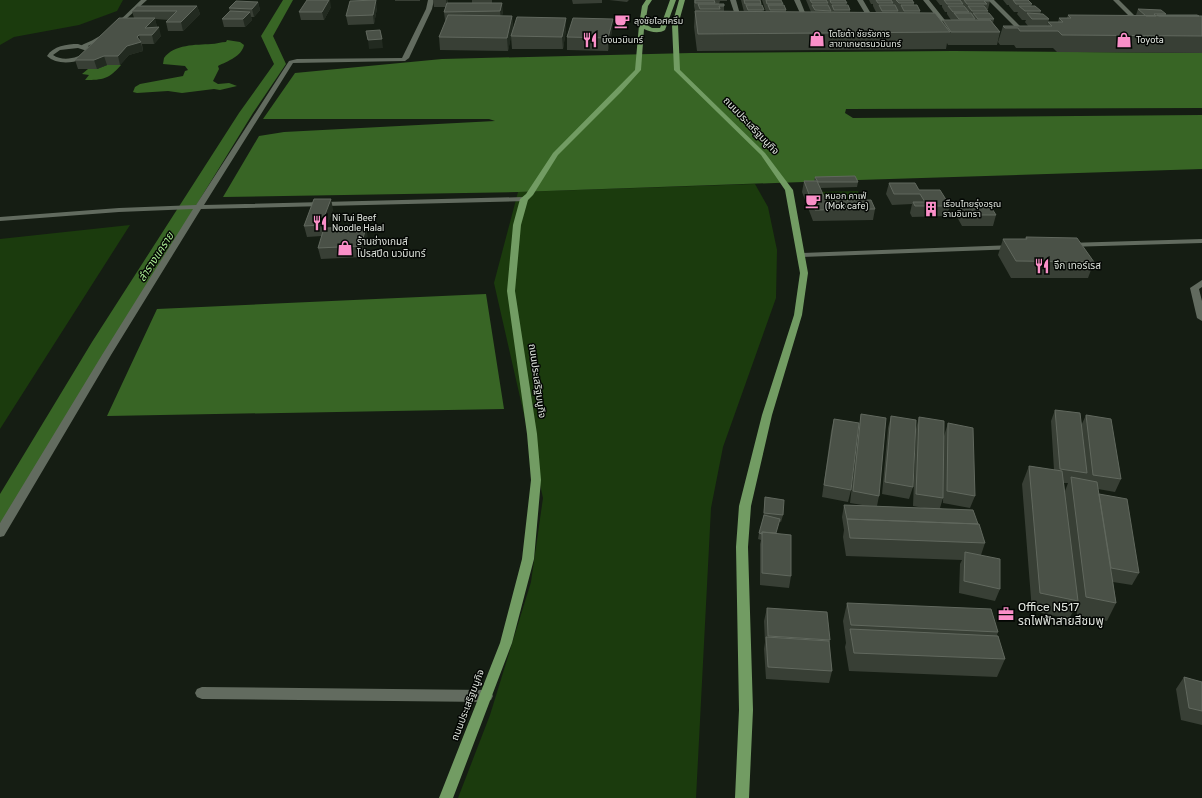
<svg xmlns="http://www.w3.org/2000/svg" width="1202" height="798" viewBox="0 0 1202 798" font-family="Rubik,'Noto Sans Thai',sans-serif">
<rect width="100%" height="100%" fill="#151d13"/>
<path fill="#1b3b0d" d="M0 0H123L117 11 79 25 14 37 0 45Z
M755 184 768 207 777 250 776 298 723 447 711 508 696 798H458L490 715 531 582 543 498 494 283 518 192Z
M858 191 869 211H824L815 192Z
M130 225 0 429V239Z"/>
<path fill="#386525" d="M227 40 240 42 244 45C242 56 228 61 218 66L219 69 213 81 218 84 229 83 237 86 220 90 214 89 182 93 168 91 137 93 133 92 135 87 140 84 183 76 185 71 188 70 185 66 163 64 164 58C174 44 196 45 211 44 216 44 221 42 226 42Z
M953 51 1202 53V108L846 109 845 113 853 118 1202 115V169L858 180 518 192 223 197 259 136 284 132 495 121 489 119H263L295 73 442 59 691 53Z
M107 65H121C109 79 103 80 85 80L89 75 82 74 88 69H97Z
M486 294 504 409 107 416 157 309Z"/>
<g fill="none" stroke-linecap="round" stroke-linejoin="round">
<path fill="#386525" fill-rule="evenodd" d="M283 0H293L273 36 286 64 253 113 112 342 8 520 0 523V494L92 342 239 113 274 64 261 36Z"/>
<path fill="#626b5f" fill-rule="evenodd" d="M141 0H147L106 37 88 46 93 51C83 63 59 67 47 56 53 46 67 44 78 44 82 45 80 46 84 44 106 36 124 16 141 0ZM78 48 87 51C79 58 63 62 53 55L60 50Z
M428 0H434L432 9 409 58 405 61 293 63 204 205 524 197 528 199 527 201 201 209 111 355 4 536 0 537V523L102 355 193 209 119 212 0 221V217L119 208 196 205 289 61 297 59 402 58 426 9Z
M730 0H736L743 25 738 24Z
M794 0H800L810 25 805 24Z
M857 0H863L877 24 876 25H872Z
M923 0H929L948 24V26H944Z
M988 0H994L1022 28V30H1018Z
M1113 0H1119L1142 23V25H1138Z
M1202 239V243L1068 247 1064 245 1068 243Z
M1014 245 1018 247 1017 249 802 257 798 255 802 253Z
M1202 280V287L1199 289 1202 301V321L1197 318 1190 288Z
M202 687 486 690 491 692 493 696 491 700 486 702 202 699 197 697 195 693 197 689Z"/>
<path fill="#729c63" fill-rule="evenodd" d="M646 0H652L648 6 645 24 652 28H660L670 0H676L665 30C659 34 650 32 644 29L641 70 621 92 558 155 533 195 528 200 521 225 515 291 537 434 541 480 534 559 512 643 453 798H439L500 643 522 559 531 480 527 434 507 291 513 225 520 199 526 194 553 153 635 70 639 25 642 6Z
M679 0H685L678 25 680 70 765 153 793 190 808 273 802 315 772 415 751 506 748 547 753 710 749 798H735L739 710 736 547 739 506 762 415 794 315 800 273 785 190 761 155 674 70 672 25Z"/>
</g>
<path fill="#383f35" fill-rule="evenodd" d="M395 0H420V1H395Z
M433 0H448V3H472V0H492V3L503 11 502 16H512L513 28 511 35 566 30 563 49H512L511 36 508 51 440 50 439 37 446 20H445L444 12 446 7H434Z
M572 0H602V3L573 4Z
M609 0H629L627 2Z
M694 0H727V1H720L719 4 724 6V11L744 12 741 0H760L763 12H766L762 0H781L783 5 786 10V12H811L806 0H845L847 3 846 5 850 10V12H878H876L873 6V4H871L869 0H912L914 3V5L920 11V13L942 22 943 20H951L947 14V12H945L942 7V5H940L936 0H989L990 1 988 9H987L988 11V13L994 19 993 23 1000 32 997 45H948L947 43 946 49 697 51 694 27 695 11H698H695L694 6Z
M1003 0H1028L1032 4 1031 6 1041 11 1040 14 1049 19 1047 26 1048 22H1058L1059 18H1067L1068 15H1136L1138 9 1166 14V15L1202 16V53L1057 52 1053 48H1016L1014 45H1000L998 42 1003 26H1028L1025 22 1026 20H1022L1017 14 1018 12H1014L1009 6V5H1007Z
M258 2 260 10 254 17H251L252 20 245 27H224L222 19 230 12 229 8Z
M197 6 200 14 183 31H168L166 22 169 20 155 19 157 27H156L161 36 154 44H142L143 51 129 55 120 65H107L97 69H78L75 60 134 18 132 11Z
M331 7 324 20H301L299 12Z
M377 8 374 24 348 25 346 16Z
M627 15V24H617V20Z
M612 31 608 51 567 50V37Z
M815 177 858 182 857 187 820 188 826 201 875 209 873 220 813 221 802 192 804 181H814Z
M889 183 919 190 950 206 947 216 912 217 910 213 912 204 892 205 886 194Z
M960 207 996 215 993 226H962L957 217Z
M333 209 326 228 368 238 363 257 321 259 318 248 322 236 307 237 304 226Z
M1026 237 1094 262 1088 278H1011L998 255 1003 239H1025Z
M1055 410 1081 426 1086 415 1121 479 1115 492 1098 489 1099 495 1139 573 1132 585 1113 582 1116 603 1107 621 1077 615 1076 606 1069 619 1032 611 1022 484 1029 466 1054 470 1051 421ZM1064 483H1068L1065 491Z
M861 414 879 496 877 506 924 508 913 506 916 429 919 417 943 498 940 508 978 524 985 543 981 555 1000 589 995 601 959 593 960 564 962 560 846 556 843 537 844 530 842 517 844 505H862L850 503 859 426Z
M891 416 913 487 909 499 882 494 888 428Z
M834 419 851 490 848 502 822 497 831 431Z
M948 423 975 496 970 508 943 503 944 436Z
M765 497 783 515 781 522 779 521 776 533 791 576 789 588 760 585V544L761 540 758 539 759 533 763 519Z
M847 603 998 632 997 635 1005 659 997 677 849 671 845 647 846 643 843 621Z
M767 608 830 640 829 645 832 671 829 683 766 679 764 649 765 642 764 621Z
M1184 677 1202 682V725L1181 720 1176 689Z"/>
<path fill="#222a20" d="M329 0H330L331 7 324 20 322 12Z
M376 0 377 8 374 24 373 15Z
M446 0H448L447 7Z
M258 2 260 10 254 17 252 9Z
M502 3 503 11 501 20 500 11Z
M197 6 200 14 183 31 181 22Z
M250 12 252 20 245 27 243 19Z
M512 16 513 28 508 51 507 38Z
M155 18 157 27 149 35 145 28Z
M566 18V30L563 49 562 37Z
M613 19 612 31 608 51V38Z
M159 27 161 36 154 44 152 35Z
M139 35 143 51 129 55 120 65 118 56 127 46Z
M382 39 383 48 369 49 368 40Z
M104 56 107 65 97 69 94 60Z
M331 199 333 209 324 236 321 225Z
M366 227 368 238 363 257 361 246Z"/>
<path fill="#4a5147" stroke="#61685e" d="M307 0H329L322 12H299Z
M376 0 373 15 346 16 350 1Z
M695 0H714L715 3H695Z
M744 0H760L761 4H745Z
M766 0H781L783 4H767Z
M810 0H826L828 3H812Z
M830 0H845L847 3H831Z
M876 0H891L893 3H878Z
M896 0H912L914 3H899Z
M944 0H960L963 4H947Z
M964 0H989L990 1H984L987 4H967Z
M1013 0H1028L1032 4H1016Z
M236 1 258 2 252 9 229 8Z
M447 3H502L500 11 444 12Z
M698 4H724V6H719L720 9H700Z
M746 5H762L764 10H748Z
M768 5H784L786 10H770Z
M812 5H828L831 11 815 10Z
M832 5H848L850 10H834Z
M879 5H895L898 11H882Z
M901 5H917L920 11H904Z
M137 6H197L181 22H166L177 11H132Z
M948 6H964L969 12H953Z
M968 6H984L988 11H972Z
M1019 6H1035L1041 11H1025Z
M1138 9 1161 10 1166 14H1154L1156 16H1146Z
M230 11 250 12 243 19H222Z
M695 11 935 13 950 32 698 34Z
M954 13H971L975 19H959Z
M973 13H989L994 19H978Z
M1027 13 1043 14 1049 19H1032Z
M448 15 512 16 507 38 439 37Z
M618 15H627V20H617Z
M1068 15 1202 16V36L1062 35 1058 31H1020L1018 28H1005L1003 26H1052L1048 22H1063L1059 18H1071Z
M1157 15H1197L1199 16H1159Z
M517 17 566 18 562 37 511 36Z
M119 18H155L145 28 159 27 152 35H139L137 37 141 42 127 46 118 56H104L94 60H75Z
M573 18 613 19 608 38 567 37Z
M943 20H990L1000 32H951Z
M380 30 382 39 368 40 366 31Z
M855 176 858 182H818L815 177Z
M804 181H817L826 201 871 200 875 209 815 210Z
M889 183H915L919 190H940L950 206H915L913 202H925L920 194H894Z
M314 199H331L321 225 304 226Z
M960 207H991L996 215H965Z
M366 227 361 246 318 248 324 228Z
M1026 237 1077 238 1094 262 1016 261 1003 239H1027Z
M1055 410 1080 413 1087 473 1060 469Z
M861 414 886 418 879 496 853 491Z
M1086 415 1111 419 1121 479 1093 475Z
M891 416 916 420 913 487 885 482Z
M919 417 944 421 943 498 916 494Z
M834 419 859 423 851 490 824 485Z
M948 423 973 428 975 496 947 491Z
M1029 466 1062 471 1078 601 1040 593Z
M1071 477 1097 482 1116 603 1086 597Z
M1099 494 1127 499 1139 573 1111 568Z
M765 497 784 500 783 515 764 513Z
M844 505 973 510 978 524 847 519Z
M764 515 780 519 776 533 762 532V534L759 533Z
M847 519 979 524 985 543 850 538Z
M762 532 791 535V576L762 573Z
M965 552 1000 559V589L964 581Z
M847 603 991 609 998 632 851 625Z
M767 608 827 612 830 640 768 636Z
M850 629 998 636 1005 659 854 653Z
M766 637 829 641 832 671 768 667Z
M1184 677 1202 682V711L1189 708Z"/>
<defs>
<symbol id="cafe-bare" viewBox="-9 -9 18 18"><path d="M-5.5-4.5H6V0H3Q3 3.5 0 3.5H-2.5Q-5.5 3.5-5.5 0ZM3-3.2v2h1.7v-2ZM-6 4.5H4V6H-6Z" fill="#fa8fc8" stroke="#040704" stroke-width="2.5" paint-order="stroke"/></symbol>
<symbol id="shop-bare" viewBox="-9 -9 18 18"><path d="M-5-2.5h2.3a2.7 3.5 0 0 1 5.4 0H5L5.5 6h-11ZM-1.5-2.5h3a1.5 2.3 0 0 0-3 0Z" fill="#fa8fc8" stroke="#040704" stroke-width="2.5" paint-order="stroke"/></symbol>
<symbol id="restaurant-bare" viewBox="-9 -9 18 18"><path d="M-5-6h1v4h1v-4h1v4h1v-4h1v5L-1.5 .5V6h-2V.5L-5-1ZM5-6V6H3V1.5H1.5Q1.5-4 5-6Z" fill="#fa8fc8" stroke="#040704" stroke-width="2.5" paint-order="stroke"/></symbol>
<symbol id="building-bare" viewBox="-9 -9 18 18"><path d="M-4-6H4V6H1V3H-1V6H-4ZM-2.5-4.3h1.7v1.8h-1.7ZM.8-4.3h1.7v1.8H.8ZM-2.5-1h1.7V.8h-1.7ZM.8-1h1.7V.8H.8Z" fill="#fa8fc8" stroke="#040704" stroke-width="2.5" paint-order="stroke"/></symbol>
<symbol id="office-bare" viewBox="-9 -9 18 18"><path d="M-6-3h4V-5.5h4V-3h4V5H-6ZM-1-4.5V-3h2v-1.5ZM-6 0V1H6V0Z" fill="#fa8fc8" stroke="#040704" stroke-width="2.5" paint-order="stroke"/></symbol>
</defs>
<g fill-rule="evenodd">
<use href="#cafe-bare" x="611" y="10" width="22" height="22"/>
<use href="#shop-bare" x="806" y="28" width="22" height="22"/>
<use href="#restaurant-bare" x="579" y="29" width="22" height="22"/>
<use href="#shop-bare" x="1113" y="29" width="22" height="22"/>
<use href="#cafe-bare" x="802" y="190" width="22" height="22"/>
<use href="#building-bare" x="920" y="198" width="22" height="22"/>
<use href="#restaurant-bare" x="309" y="212" width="22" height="22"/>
<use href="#shop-bare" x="334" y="237" width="22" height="22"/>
<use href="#restaurant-bare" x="1031" y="255" width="22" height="22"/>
<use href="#office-bare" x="995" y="603" width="22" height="22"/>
</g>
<g text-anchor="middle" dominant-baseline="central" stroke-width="3" stroke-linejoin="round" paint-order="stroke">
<g font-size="9" fill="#dfe4dd" stroke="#040704" text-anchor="start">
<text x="634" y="21">ลุงชัยไอศครีม</text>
<text x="829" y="34">โตโยต้า ชัยรัชการ<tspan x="829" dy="10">สาขาเกษตรนวมินทร์</tspan></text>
<text x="602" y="40">บึงนวมินทร์</text>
<text x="1136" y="40">Toyota</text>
<text x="825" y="196">หมอก คาเฟ่<tspan x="825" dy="10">(Mok cafe)</tspan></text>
<text x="943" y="204">เรือนไทยรุ่งอรุณ<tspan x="943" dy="10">รามอินทรา</tspan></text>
<text x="332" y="218">Ni Tui Beef<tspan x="332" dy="10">Noodle Halal</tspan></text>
</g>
<g font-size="10" fill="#dfe4dd" stroke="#040704">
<text transform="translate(751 126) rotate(46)">ถนนประเสริฐมนูกิจ</text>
<text transform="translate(537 381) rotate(82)">ถนนประเสริฐมนูกิจ</text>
<text transform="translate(468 705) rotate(-69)">ถนนประเสริฐมนูกิจ</text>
</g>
<g font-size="10" fill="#dfe4dd" stroke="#040704" text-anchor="start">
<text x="357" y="242">ร้านช่างเกมส์<tspan x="357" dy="12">โปรสปีด นวมินทร์</tspan></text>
<text x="1054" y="266">จึก เทอร์เรส</text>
</g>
<g font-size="11" font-style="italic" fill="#acef94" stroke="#040704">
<text transform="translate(156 257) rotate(-57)">ลำรางแคราย</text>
</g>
<g font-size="12" fill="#dfe4dd" stroke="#040704" text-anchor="start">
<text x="1018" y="607">Office N517<tspan x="1018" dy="14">รถไฟฟ้าสายสีชมพู</tspan></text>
</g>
</g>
</svg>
